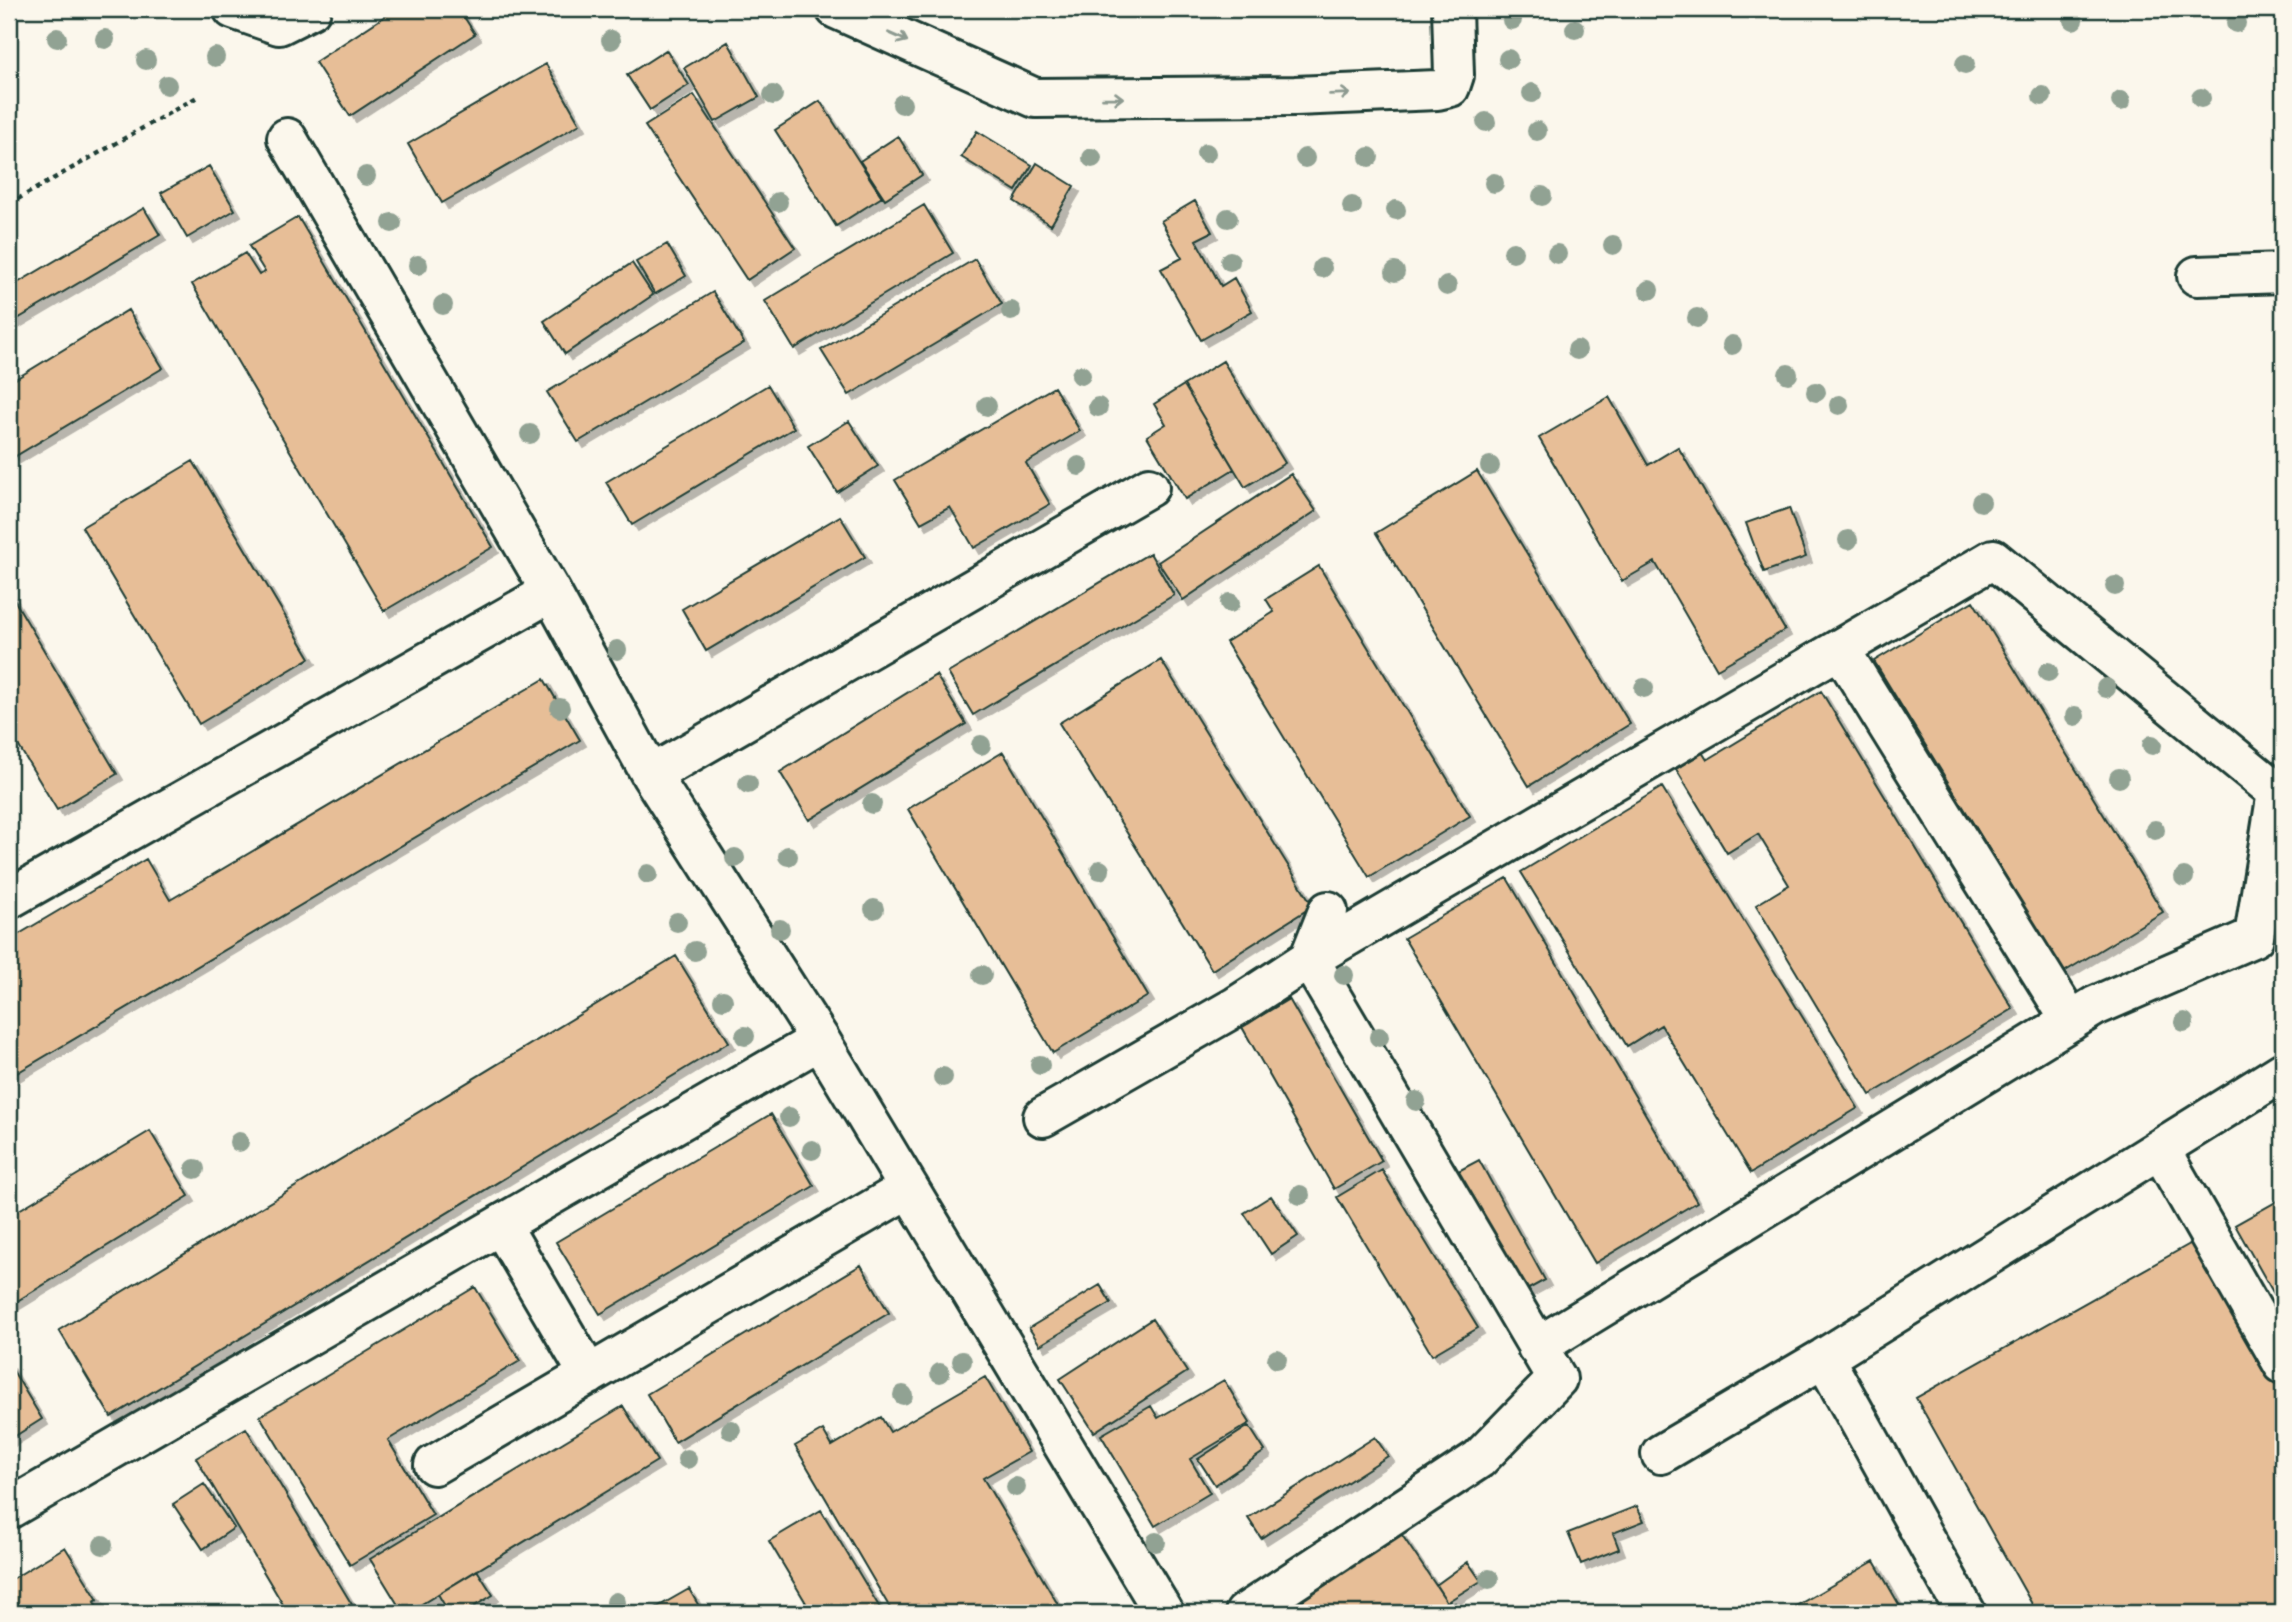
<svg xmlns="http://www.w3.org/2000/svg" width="2292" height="1622" viewBox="0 0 2292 1622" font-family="'Playpen Sans',sans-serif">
<defs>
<filter id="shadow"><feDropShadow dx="6" dy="6" stdDeviation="0" flood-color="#0004"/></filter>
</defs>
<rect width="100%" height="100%" fill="#fbf7ec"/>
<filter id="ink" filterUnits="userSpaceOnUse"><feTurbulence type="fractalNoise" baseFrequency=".0143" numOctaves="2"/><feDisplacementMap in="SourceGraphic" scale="14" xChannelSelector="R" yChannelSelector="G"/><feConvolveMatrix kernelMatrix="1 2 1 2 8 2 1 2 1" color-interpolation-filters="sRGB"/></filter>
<g filter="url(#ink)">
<path fill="#e7be97" stroke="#1f3d34" stroke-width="2" filter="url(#shadow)" d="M396 9H459L475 34 350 116 315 62Z
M728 42 759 97 715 122 684 68Z
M666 50 689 85 650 110 627 75Z
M546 64 580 124 442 203 408 144Z
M694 95 795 248 747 280 645 126Z
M820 101 882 197 836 226 775 130Z
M977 131 1032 165 1016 191 961 157Z
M898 136 922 175 885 199 860 161Z
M1037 163 1074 186 1051 225 1014 201Z
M209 166 235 210 187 238 161 193Z
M1195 201 1212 232 1196 240 1221 286 1234 278 1252 311 1201 340 1161 269 1182 258 1161 221Z
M924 205 953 253 794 349 765 301Z
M144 208 160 235 9 324V288Z
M298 217 493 547 384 611 192 284 245 253 259 275 265 272 249 246Z
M667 244 686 276 655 294 636 262Z
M975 259 1002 304 849 395 821 350Z
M632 263 653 295 565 354 544 321Z
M713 292 744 343 578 442 547 392Z
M128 310 163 368 14 457 9 447V383Z
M1223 361 1285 463 1245 487 1184 385Z
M768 385 794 428 632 525 606 482Z
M1184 385 1234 469 1185 499 1147 436 1166 424 1154 404Z
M1054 387 1080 431 1026 463 1050 504 974 548 950 507 921 523 895 480Z
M1609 397 1648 465 1678 447 1785 630 1717 669 1655 562 1622 581 1539 438Z
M849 421 878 466 837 492 808 446Z
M193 461 310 658 199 724 82 527Z
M1477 471 1630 724 1529 786 1376 533Z
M1291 474 1316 511 1183 600 1158 562Z
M1789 508 1806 557 1764 572 1746 523Z
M840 516 865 557 706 651 682 609Z
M1150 553 1174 595 973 715 948 673Z
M1319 566 1470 816 1369 877 1226 642 1274 612 1266 599Z
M9 591 117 774 57 810 9 730Z
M1973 601 2163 912 2064 972 1874 661Z
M1161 660 1313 906 1212 970 1059 723Z
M936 675 966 724 809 820 780 772Z
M544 679 580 740 10 1077 9 940 146 859 170 900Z
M1821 691 2013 1009 1870 1095 1756 905 1789 885 1758 834 1727 853 1676 769 1702 752 1707 760Z
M1003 752 1148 996 1053 1053 908 809Z
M1662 787 1858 1108 1751 1173 1661 1025 1627 1046 1521 872Z
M1507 878 1697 1202 1595 1263 1404 938Z
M676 956 729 1042 111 1417 59 1330Z
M1289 999 1382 1161 1334 1189 1242 1027Z
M771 1114 814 1186 600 1314 556 1242Z
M150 1131 189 1196 9 1306V1216Z
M1479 1160 1545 1280 1516 1296 1449 1176Z
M1382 1170 1478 1328 1432 1355 1337 1197Z
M1271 1196 1298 1236 1271 1254 1244 1213Z
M2283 1198V1310L2235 1225Z
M2197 1240 2283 1394V1613H2037L1916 1398Z
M861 1265 889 1313 675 1442 647 1394Z
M1100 1285 1111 1303 1040 1345 1029 1328Z
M475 1287 520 1361 388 1440 433 1515 350 1565 260 1416Z
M1152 1319 1187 1372 1094 1432 1060 1379Z
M9 1364 42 1419 9 1440Z
M985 1377 1029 1452 983 1478 1063 1613H893L795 1446 823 1430 832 1446 881 1417 890 1432Z
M1224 1380 1250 1423 1190 1459 1210 1493 1155 1526 1101 1435 1151 1406 1158 1418Z
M623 1406 657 1461 407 1613H403L370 1559Z
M1249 1426 1265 1451 1215 1485 1198 1459Z
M246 1428 357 1613H288L196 1458Z
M1375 1437 1388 1456 1261 1538 1248 1518Z
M204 1484 234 1528 203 1549 173 1504Z
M1637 1506 1644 1521 1613 1533 1619 1549 1581 1564 1568 1533Z
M821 1510 883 1613H812L769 1541Z
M1400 1532 1447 1602 1431 1613H1279Z
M65 1547 98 1600 94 1602 100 1613H9V1581Z
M1874 1561 1904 1613H1784Z
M1468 1562 1481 1581 1447 1602 1436 1585Z
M477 1570 493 1595 463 1613H449L438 1594Z
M689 1589 703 1613H647Z
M1455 1603 1461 1613H1439Z"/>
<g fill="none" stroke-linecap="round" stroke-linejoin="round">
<defs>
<path id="minor" d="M233 9 279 25 311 9
M836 9 1035 98 1295 96 1437 90 1450 87 1454 75 1452 9
M287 138 551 592 651 775 820 1040 1164 1613
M2197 276 2283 273
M1840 649 2071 1021
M651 775 1149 487
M9 899 551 592
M1043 1117 1237 1006 1309 959 1993 559 2277 792 2254 937 2095 1006 1537 1347
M2160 1149 2283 1364
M501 1225 589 1375
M1824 1358 1966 1613
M1661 1454 1824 1358 2283 1072
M434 1465 909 1188
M9 1509 820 1040
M1245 1613 1479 1459 1557 1379 1309 959 1328 911"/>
</defs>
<use href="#minor" stroke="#1f3d34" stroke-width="44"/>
<path stroke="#1f3d34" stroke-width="4.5" stroke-dasharray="5 5" stroke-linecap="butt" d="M9 204 199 96"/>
<use href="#minor" stroke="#fbf7ec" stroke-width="38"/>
</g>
<g fill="#91a293">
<circle cx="1512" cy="20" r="10"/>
<circle cx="2073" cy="20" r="10"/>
<circle cx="2236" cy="23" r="10"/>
<circle cx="1575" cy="29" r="10"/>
<circle cx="57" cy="38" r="10"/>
<circle cx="105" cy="39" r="10"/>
<circle cx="611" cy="40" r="10"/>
<circle cx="215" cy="57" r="10"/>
<circle cx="1508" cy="59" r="10"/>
<circle cx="146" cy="60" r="10"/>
<circle cx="1965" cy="64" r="10"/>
<circle cx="167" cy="85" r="10"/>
<circle cx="1532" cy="93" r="10"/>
<circle cx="773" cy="95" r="10"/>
<circle cx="2042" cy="96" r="10"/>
<circle cx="2201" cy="98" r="10"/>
<circle cx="2121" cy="101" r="10"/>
<circle cx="902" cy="104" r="10"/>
<circle cx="1486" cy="122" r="10"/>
<circle cx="1537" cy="131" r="10"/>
<circle cx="1206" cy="153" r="10"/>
<circle cx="1369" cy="157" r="10"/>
<circle cx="1092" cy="158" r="10"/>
<circle cx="1305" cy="158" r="10"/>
<circle cx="366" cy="176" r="10"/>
<circle cx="1494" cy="183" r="10"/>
<circle cx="1542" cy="196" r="10"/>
<circle cx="778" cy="202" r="10"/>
<circle cx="1352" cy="206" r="10"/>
<circle cx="1396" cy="210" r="10"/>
<circle cx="1228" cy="218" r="10"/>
<circle cx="392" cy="223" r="10"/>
<circle cx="1613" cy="245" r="10"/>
<circle cx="1513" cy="252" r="10"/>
<circle cx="1557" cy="254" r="10"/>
<circle cx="1230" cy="261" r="10"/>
<circle cx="418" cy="265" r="10"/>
<circle cx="1322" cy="268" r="10"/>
<circle cx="1395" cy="272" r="10"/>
<circle cx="1447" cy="286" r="10"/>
<circle cx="1649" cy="290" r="10"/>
<circle cx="443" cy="305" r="10"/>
<circle cx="1011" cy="311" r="10"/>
<circle cx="1697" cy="318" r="10"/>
<circle cx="1732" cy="345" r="10"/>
<circle cx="1577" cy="350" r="10"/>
<circle cx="1788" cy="374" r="10"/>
<circle cx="1081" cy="375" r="10"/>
<circle cx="1816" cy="392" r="10"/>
<circle cx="1839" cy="405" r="10"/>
<circle cx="987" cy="406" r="10"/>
<circle cx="1098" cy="407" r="10"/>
<circle cx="530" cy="434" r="10"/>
<circle cx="1079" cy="466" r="10"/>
<circle cx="1490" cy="466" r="10"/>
<circle cx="1981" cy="502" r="10"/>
<circle cx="1848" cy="540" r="10"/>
<circle cx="2115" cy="586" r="10"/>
<circle cx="1230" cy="603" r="10"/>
<circle cx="617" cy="650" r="10"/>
<circle cx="2048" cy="672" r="10"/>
<circle cx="1644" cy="688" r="10"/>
<circle cx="2106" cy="688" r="10"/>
<circle cx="560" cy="708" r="10"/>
<circle cx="2075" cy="716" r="10"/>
<circle cx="981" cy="745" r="10"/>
<circle cx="2152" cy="745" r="10"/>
<circle cx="2119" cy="778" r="10"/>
<circle cx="748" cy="784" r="10"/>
<circle cx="872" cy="804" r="10"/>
<circle cx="2155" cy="830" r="10"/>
<circle cx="788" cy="856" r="10"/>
<circle cx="735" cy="858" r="10"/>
<circle cx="1100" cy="870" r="10"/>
<circle cx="648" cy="874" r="10"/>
<circle cx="2184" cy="877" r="10"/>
<circle cx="874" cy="909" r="10"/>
<circle cx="677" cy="922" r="10"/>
<circle cx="780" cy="929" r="10"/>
<circle cx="695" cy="951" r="10"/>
<circle cx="982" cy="975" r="10"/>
<circle cx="1344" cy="975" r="10"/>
<circle cx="723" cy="1000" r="10"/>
<circle cx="2184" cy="1022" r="10"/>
<circle cx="745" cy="1036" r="10"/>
<circle cx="1379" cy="1037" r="10"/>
<circle cx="1040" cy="1065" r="10"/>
<circle cx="943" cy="1077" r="10"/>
<circle cx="1416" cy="1101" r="10"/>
<circle cx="789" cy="1117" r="10"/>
<circle cx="239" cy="1142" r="10"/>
<circle cx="812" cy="1150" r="10"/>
<circle cx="195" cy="1169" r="10"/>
<circle cx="1300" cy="1195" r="10"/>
<circle cx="1277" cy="1359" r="10"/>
<circle cx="962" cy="1361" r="10"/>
<circle cx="940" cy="1373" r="10"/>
<circle cx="903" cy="1395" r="10"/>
<circle cx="731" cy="1430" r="10"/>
<circle cx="687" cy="1459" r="10"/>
<circle cx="1016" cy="1487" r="10"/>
<circle cx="1156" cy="1542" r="10"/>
<circle cx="103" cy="1545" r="10"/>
<circle cx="1489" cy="1579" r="10"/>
<circle cx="616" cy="1602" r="10"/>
</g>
<defs><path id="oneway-shaft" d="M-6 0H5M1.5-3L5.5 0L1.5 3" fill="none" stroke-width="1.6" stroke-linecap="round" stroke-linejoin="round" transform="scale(1.75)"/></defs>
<g stroke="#8d9a90">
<use href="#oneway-shaft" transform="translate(898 37) rotate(24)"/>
<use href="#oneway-shaft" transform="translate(1340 94) rotate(-2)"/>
<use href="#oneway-shaft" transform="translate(1113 98) rotate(-1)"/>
</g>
</g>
<rect width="2292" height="1622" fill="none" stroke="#fbf7ec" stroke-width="35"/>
<rect x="18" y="18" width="2257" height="1587" fill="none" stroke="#1f3d34" stroke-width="2.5" filter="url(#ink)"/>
</svg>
